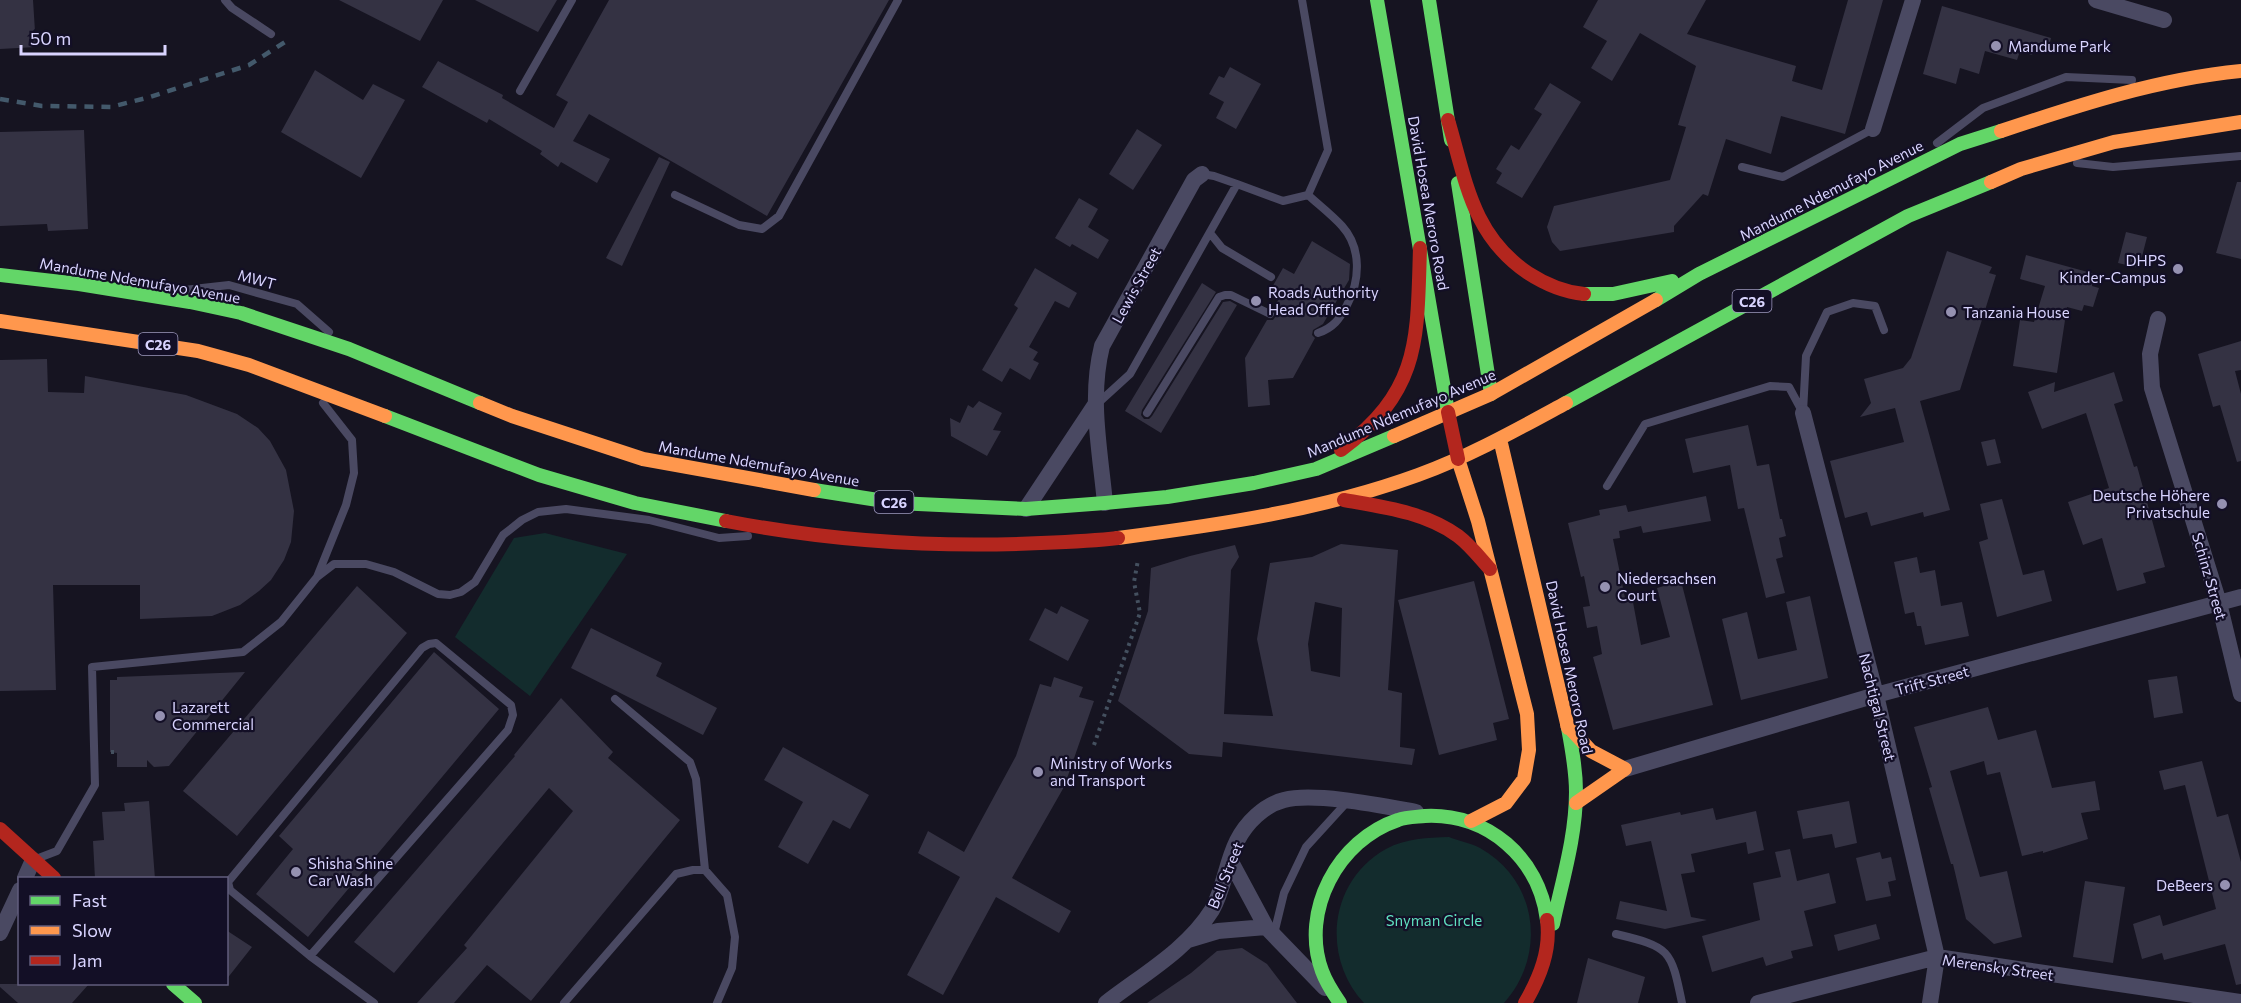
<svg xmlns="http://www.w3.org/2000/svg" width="2241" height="1003" viewBox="0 0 2241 1003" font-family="Commissioner,sans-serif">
<rect width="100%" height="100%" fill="#161421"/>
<path fill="#132c2d" d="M545 533 627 554 530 696 455 637 514 538Z
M1449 837C1459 841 1471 843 1480 848 1538 880 1547 955 1504 1003H1364C1321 957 1329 881 1386 849 1406 838 1427 838 1449 837Z"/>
<path fill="#343243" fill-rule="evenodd" d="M0 0H33L36 47 0 49Z
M339 0H443L420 41Z
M475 0H557L538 32Z
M609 0H889L767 216 589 114 573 141 610 159 597 183 561 162 558 167 540 154 542 151 489 119 487 123 422 87 438 61 503 95 502 98 554 128 568 102 556 95Z
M1598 0H1706L1687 34 1796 66 1792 81 1822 90 1848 0H1883L1845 134 1781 116 1771 154 1726 139 1708 196 1703 194 1674 226V232L1560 251 1552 242 1547 227 1554 206 1670 180 1686 127 1678 125 1696 66 1640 33 1612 81 1591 68 1607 41 1583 27Z
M1942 6 2051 38 2047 54 2034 50 2032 55 2020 51 2017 60 1985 51 1979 74 1960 68 1956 84 1923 74Z
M1230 67 1261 84 1236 129 1216 118 1224 102 1209 94 1219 76 1224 78Z
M315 70 363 100 373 84 405 100 361 178 281 132Z
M1550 83 1581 102 1522 198 1496 183 1502 173 1496 169 1511 145 1519 150 1542 114 1534 109Z
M1137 129 1162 145 1133 190 1109 174Z
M84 130 88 229 48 231 47 224 0 226V132Z
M659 157 670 162 622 266 606 258Z
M2237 182H2241V259L2216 253Z
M1079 198 1098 209 1088 227 1109 240 1098 259 1072 244 1070 247 1055 238Z
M2126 232 2147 237 2139 268 2118 263Z
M1312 241 1350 264 1349 280 1323 324 1313 330 1312 335 1315 338 1293 378 1268 380 1270 405 1248 407 1245 358 1267 320H1273L1276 316 1273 309 1280 297 1270 291 1283 268 1294 274Z
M1947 251 1992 267 1989 273 1996 275 1960 390 1920 401 1950 510 1924 517 1923 512 1871 526 1867 512 1845 518 1830 461 1904 442 1895 408 1860 417 1871 403 1864 379 1903 368 1911 358Z
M2026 255 2095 274 2092 286 2099 288 2093 307 2084 305 2082 311 2067 307 2057 373 2013 366 2020 320 2034 322 2045 286 2020 279Z
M1035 268 1077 293 1069 308 1055 301 1029 347 1038 352 1033 360 1039 363 1030 380 1010 368 1002 382 982 370 1018 308 1014 305Z
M1202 283 1216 292 1142 410 1141 415 1144 419H1149L1152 416 1223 302 1230 301 1237 305 1161 433 1125 411Z
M2241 341V370L2235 371 2241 394V461L2237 462 2220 405 2213 407 2198 354Z
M47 359 48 392 84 393 85 376 186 395 237 414 258 428 270 441 286 470 294 511 291 542 284 560 271 580 259 591 240 605 212 616 140 619V585H53L56 690 0 691V360Z
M2114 372 2123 401 2114 404 2134 467 2137 466 2165 567 2143 573 2146 583 2117 591 2102 538 2083 545 2068 502 2109 488 2086 413 2042 429 2028 392 2055 382 2054 392Z
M979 401 1002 413 993 430 1001 431 987 456 951 436 950 418 960 423 968 405 973 408Z
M1748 425 1757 466 1769 464 1780 519H1782L1786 536 1779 538 1783 557 1776 559 1785 593 1766 598 1744 508 1738 509 1730 465 1693 473 1685 439Z
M1995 439 2001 463 1987 466 1981 442Z
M1706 496 1711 521 1643 533 1641 526 1619 531 1620 538 1613 539 1625 598 1632 597 1641 645 1670 637 1657 588 1681 581 1713 705 1613 730 1593 657 1602 654 1597 626 1587 628 1583 607 1590 606 1584 576 1581 577 1568 523 1600 515 1599 510 1626 505 1628 512Z
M2002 499 2023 575 2044 570 2052 601 1997 617 1979 542 1988 539 1980 504Z
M1341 544 1398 550 1388 690 1402 693 1400 747 1415 749 1412 765 1223 742 1222 757 1189 754 1118 701 1148 611 1151 568 1190 556 1235 545 1239 557 1231 570 1224 714 1273 716 1257 639 1270 563 1312 557ZM1315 602 1342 608 1340 677 1311 671 1308 644Z
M1917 557 1920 573 1935 570 1941 606 1962 602 1969 636 1925 645 1921 626H1917L1914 612 1905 614 1894 562Z
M1474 581 1509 719 1493 723 1497 740 1439 755 1398 600Z
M357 586 407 633 237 836 183 791Z
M1810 596 1828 678 1741 700 1722 619 1747 612 1758 659 1797 650 1786 602Z
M1061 606 1089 620 1068 661 1029 640 1045 608 1057 614Z
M591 628 662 663 656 676 717 708 703 735 571 668Z
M434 652 499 709 308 937 256 894 293 849 279 836Z
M245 672 169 766 154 767 147 760V767H117V753L110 752V680H117V677Z
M2177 676 2183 713 2154 718 2148 680Z
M1054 677 1083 687 1079 697 1094 701 1064 787 1012 878 1071 911 1059 933 996 897 943 995 907 975 960 877 918 853 928 831 964 852 1016 756 1040 684 1051 687Z
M561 698 613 752 608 758 680 820 531 1001 487 965 454 1003H417L467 948 464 945 573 811 549 788 394 973 354 942 515 756 514 755Z
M1988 707 1998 740 2036 730 2052 788 2095 781 2100 810 2081 813 2088 839 2043 853V851L2022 856 2000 772 1987 775 1984 761 1950 771 1980 877 2007 871 2022 937 1994 944 1966 919 1953 864H1951L1929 788 1932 787 1914 727Z
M783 747 869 795 850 829 833 820 808 864 778 847 803 802 764 780Z
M2202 761 2217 817 2228 814 2241 862V984L2236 985 2225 944 2164 960 2162 953 2142 959 2133 924 2160 915 2163 926 2216 909 2185 785 2164 790 2159 771Z
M149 801 155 879H95L93 841 104 840 102 812 125 811 124 803Z
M1849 801 1857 843 1835 848 1832 834 1803 839 1797 811Z
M1713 808 1716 820 1756 811 1764 850 1748 854 1746 842 1691 854 1695 872 1681 874 1691 917 1707 920 1665 929 1616 919 1620 901 1667 911 1651 841 1626 846 1621 825 1680 812 1681 815Z
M1790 849 1797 881 1829 873 1836 903 1804 911 1813 946 1791 951 1793 958 1766 966 1763 957 1712 972 1702 936 1760 920 1753 883 1781 877 1775 852Z
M1880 852 1882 859 1891 857 1896 880 1888 882 1891 896 1866 901 1856 858Z
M2085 881 2125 887 2113 963 2073 957Z
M1876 924 1880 939 1838 951 1834 935Z
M226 930 252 947 226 980Z
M1242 948 1267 964 1297 1003H1147L1191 973 1217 951Z
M1588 958 1645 977 1638 1003H1577Z
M0 984H89L72 1003H18L0 987Z"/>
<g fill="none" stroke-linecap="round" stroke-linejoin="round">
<path stroke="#44505f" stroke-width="4" stroke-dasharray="3 4.5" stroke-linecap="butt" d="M1094 745 1140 613 1134 582 1138 560
M111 752H115"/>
<path stroke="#4a4962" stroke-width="8" d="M225 0 232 8 271 34
M520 91 572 0
M1937 143 1983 108 2066 77 2132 80
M2077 163 2113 167 2241 156
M1742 167 1783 177 1873 129
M1202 174 1214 176 1237 184
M675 195 739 225 762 229 779 216 898 0
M1308 195C1319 205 1332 215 1342 226 1362 248 1360 281 1347 305 1340 319 1333 328 1318 333
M1210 233 1222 248 1271 277
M184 290 229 285 297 304 329 332
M1096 405 1130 374 1237 184 1283 201 1308 195 1328 150 1302 0
M1803 412 1806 356 1827 312 1853 303 1875 306 1884 330
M1147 413 1219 297 1225 295H1231L1270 314
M1607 486 1645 424 1770 386 1789 387 1803 413
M317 577 334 564H366L394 572 438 594 450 595 461 592 475 582 503 535 522 520 538 512 566 509 649 520 719 538 748 536
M615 699 690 762 696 779 705 870
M36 859 57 851 95 785 92 667 243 652 281 622 317 577 346 505 354 473 352 440 323 403
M1274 934 1284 893 1306 847 1347 802
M1616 934C1670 947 1671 949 1682 1003
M310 956 508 730 513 715 511 705 436 643 429 644 422 648 228 882 230 890 310 956 374 1003
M564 1003 676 874 693 870H705L727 895 735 937 732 968 717 1003"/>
<path stroke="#4a4962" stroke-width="16" d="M2096 0 2164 20
M1873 129 1913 0
M2158 319 2150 354 2152 388 2219 603 2241 694
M1803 413 1876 695 1937 957 1930 1003
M1105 503C1100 450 1089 398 1102 346L1194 180 1202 174
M1026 509 1095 405
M1625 769 1876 695 2241 597
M1230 860 1266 927
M25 878 33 860
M0 933 20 890
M1188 940 1218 931 1266 927 1325 988
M1106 1003C1142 975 1187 950 1212 910 1224 889 1226 863 1237 841 1246 823 1264 805 1284 800 1315 792 1383 806 1416 812
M1758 1003 1937 957 2241 1002"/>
<path stroke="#63d668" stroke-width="14" d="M1377 0 1448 412
M1429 0 1451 140
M1458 183 1491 394
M0 275 79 284 190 302 241 313 349 349 480 403
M1584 294H1613L1672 281
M1656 300 1699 274 1960 144 2001 131
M1566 403 1908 216 1991 182
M385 416 539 475 635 503 726 521
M814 490 897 503 1026 509 1105 503 1167 497 1254 483 1316 469 1394 436
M1553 924C1562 881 1576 837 1576 792 1576 770 1572 749 1568 728
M173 984 195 1003
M1340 1003C1333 993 1326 982 1322 971 1300 911 1338 840 1398 820 1406 817 1416 817 1425 816 1488 813 1539 858 1547 920"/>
<path stroke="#ff974d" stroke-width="14" d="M2001 131C2079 105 2158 79 2241 71
M1991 182 2021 169 2114 142 2241 122
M0 321 198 351 249 365 385 416
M480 403 512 416 643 459 814 490
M1394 436 1491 394 1656 300
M1500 439 1568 728
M1458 459 1478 521 1527 714 1529 750 1524 779 1506 803 1471 821
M1118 538C1219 525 1322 510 1418 475 1470 456 1518 429 1566 403
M1567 725 1591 751 1625 769 1576 803"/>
<path stroke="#b3261e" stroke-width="14" d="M1448 120C1466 181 1472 235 1528 273 1545 284 1563 292 1584 294
M1448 412 1458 459
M1341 450C1421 390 1417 340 1420 248
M1344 500C1383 507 1425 512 1458 536 1470 545 1480 558 1490 569
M726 521C830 541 935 548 1041 543 1067 542 1093 541 1118 538
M0 829 54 878
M1525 1003C1540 977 1551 950 1547 920"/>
<path stroke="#43596b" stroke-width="4.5" stroke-dasharray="9 8" stroke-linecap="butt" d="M0 99 42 106 111 107 150 97 249 65 285 42"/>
</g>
<g fill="#9591b1" stroke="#130f26" stroke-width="2">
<circle cx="1996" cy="46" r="6"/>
<circle cx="2178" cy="269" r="6"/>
<circle cx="1256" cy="301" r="6"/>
<circle cx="1951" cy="312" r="6"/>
<circle cx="2222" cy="504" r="6"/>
<circle cx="1605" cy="587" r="6"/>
<circle cx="160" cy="716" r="6"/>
<circle cx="1038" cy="772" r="6"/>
<circle cx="296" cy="872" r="6"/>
<circle cx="2225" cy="885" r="6"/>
</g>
<g text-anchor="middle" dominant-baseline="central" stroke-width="4.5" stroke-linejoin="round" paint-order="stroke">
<g fill="#130f26" stroke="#9e99be" stroke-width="1.5">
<rect x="1732.5" y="290" width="39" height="22" rx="4.5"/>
<rect x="138.5" y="333" width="39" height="22" rx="4.5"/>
<rect x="874.5" y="491" width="39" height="22" rx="4.5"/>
</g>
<g font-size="14" font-weight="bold" fill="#d9d4ff">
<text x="1752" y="301">C26</text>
<text x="158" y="344">C26</text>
<text x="894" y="502">C26</text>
</g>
<g font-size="15" fill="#d9d4ff" stroke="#130f26" text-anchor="start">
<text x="2008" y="46">Mandume Park</text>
<text x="2166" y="260" text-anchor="end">DHPS<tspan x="2166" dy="17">Kinder-Campus</tspan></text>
<text x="1268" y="292">Roads Authority<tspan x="1268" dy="17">Head Office</tspan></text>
<text x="1963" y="312">Tanzania House</text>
<text x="2210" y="495" text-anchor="end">Deutsche Höhere<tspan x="2210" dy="17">Privatschule</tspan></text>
<text x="1617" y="578">Niedersachsen<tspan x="1617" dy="17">Court</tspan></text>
<text x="172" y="707">Lazarett<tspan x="172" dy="17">Commercial</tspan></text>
<text x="1050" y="763">Ministry of Works<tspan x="1050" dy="17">and Transport</tspan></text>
<text x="308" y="863">Shisha Shine<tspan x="308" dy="17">Car Wash</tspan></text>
<text x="2213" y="885" text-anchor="end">DeBeers</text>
</g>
<g font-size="15" fill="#d9d4ff" stroke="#130f26">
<text transform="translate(1831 190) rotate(-27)">Mandume Ndemufayo Avenue</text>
<text transform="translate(1429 203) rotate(80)">David Hosea Meroro Road</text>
<text transform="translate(257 279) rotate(15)">MWT</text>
<text transform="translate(140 280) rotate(10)">Mandume Ndemufayo Avenue</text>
<text transform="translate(1136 285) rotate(-61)">Lewis Street</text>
<text transform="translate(1401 413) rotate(-23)">Mandume Ndemufayo Avenue</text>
<text transform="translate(759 463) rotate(10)">Mandume Ndemufayo Avenue</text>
<text transform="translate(2210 576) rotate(74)">Schinz Street</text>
<text transform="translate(1570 667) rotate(78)">David Hosea Meroro Road</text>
<text transform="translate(1932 680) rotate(-15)">Trift Street</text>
<text transform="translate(1878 707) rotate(76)">Nachtigal Street</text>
<text transform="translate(1225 875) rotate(-68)">Bell Street</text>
<text transform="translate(1998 967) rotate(8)">Merensky Street</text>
</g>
<g font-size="15" fill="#5fe0c0" stroke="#130f26">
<text x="1434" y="920">Snyman Circle</text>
</g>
</g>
<rect x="18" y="877" width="210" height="108" fill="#130f26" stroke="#625e7d" stroke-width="1.5"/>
<rect x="30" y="896" width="30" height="9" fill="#63d668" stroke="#625e7d" stroke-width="1.5"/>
<text x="72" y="907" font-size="18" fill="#d9d4ff">Fast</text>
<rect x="30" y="926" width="30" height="9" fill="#ff974d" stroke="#625e7d" stroke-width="1.5"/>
<text x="72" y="937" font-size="18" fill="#d9d4ff">Slow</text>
<rect x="30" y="956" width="30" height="9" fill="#b3261e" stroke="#625e7d" stroke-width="1.5"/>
<text x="72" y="967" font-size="18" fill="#d9d4ff">Jam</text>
<path d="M21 45v9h144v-9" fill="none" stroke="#d9d4ff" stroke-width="3"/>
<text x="30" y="45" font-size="18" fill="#d9d4ff" stroke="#130f26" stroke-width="4.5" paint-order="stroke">50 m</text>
</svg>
